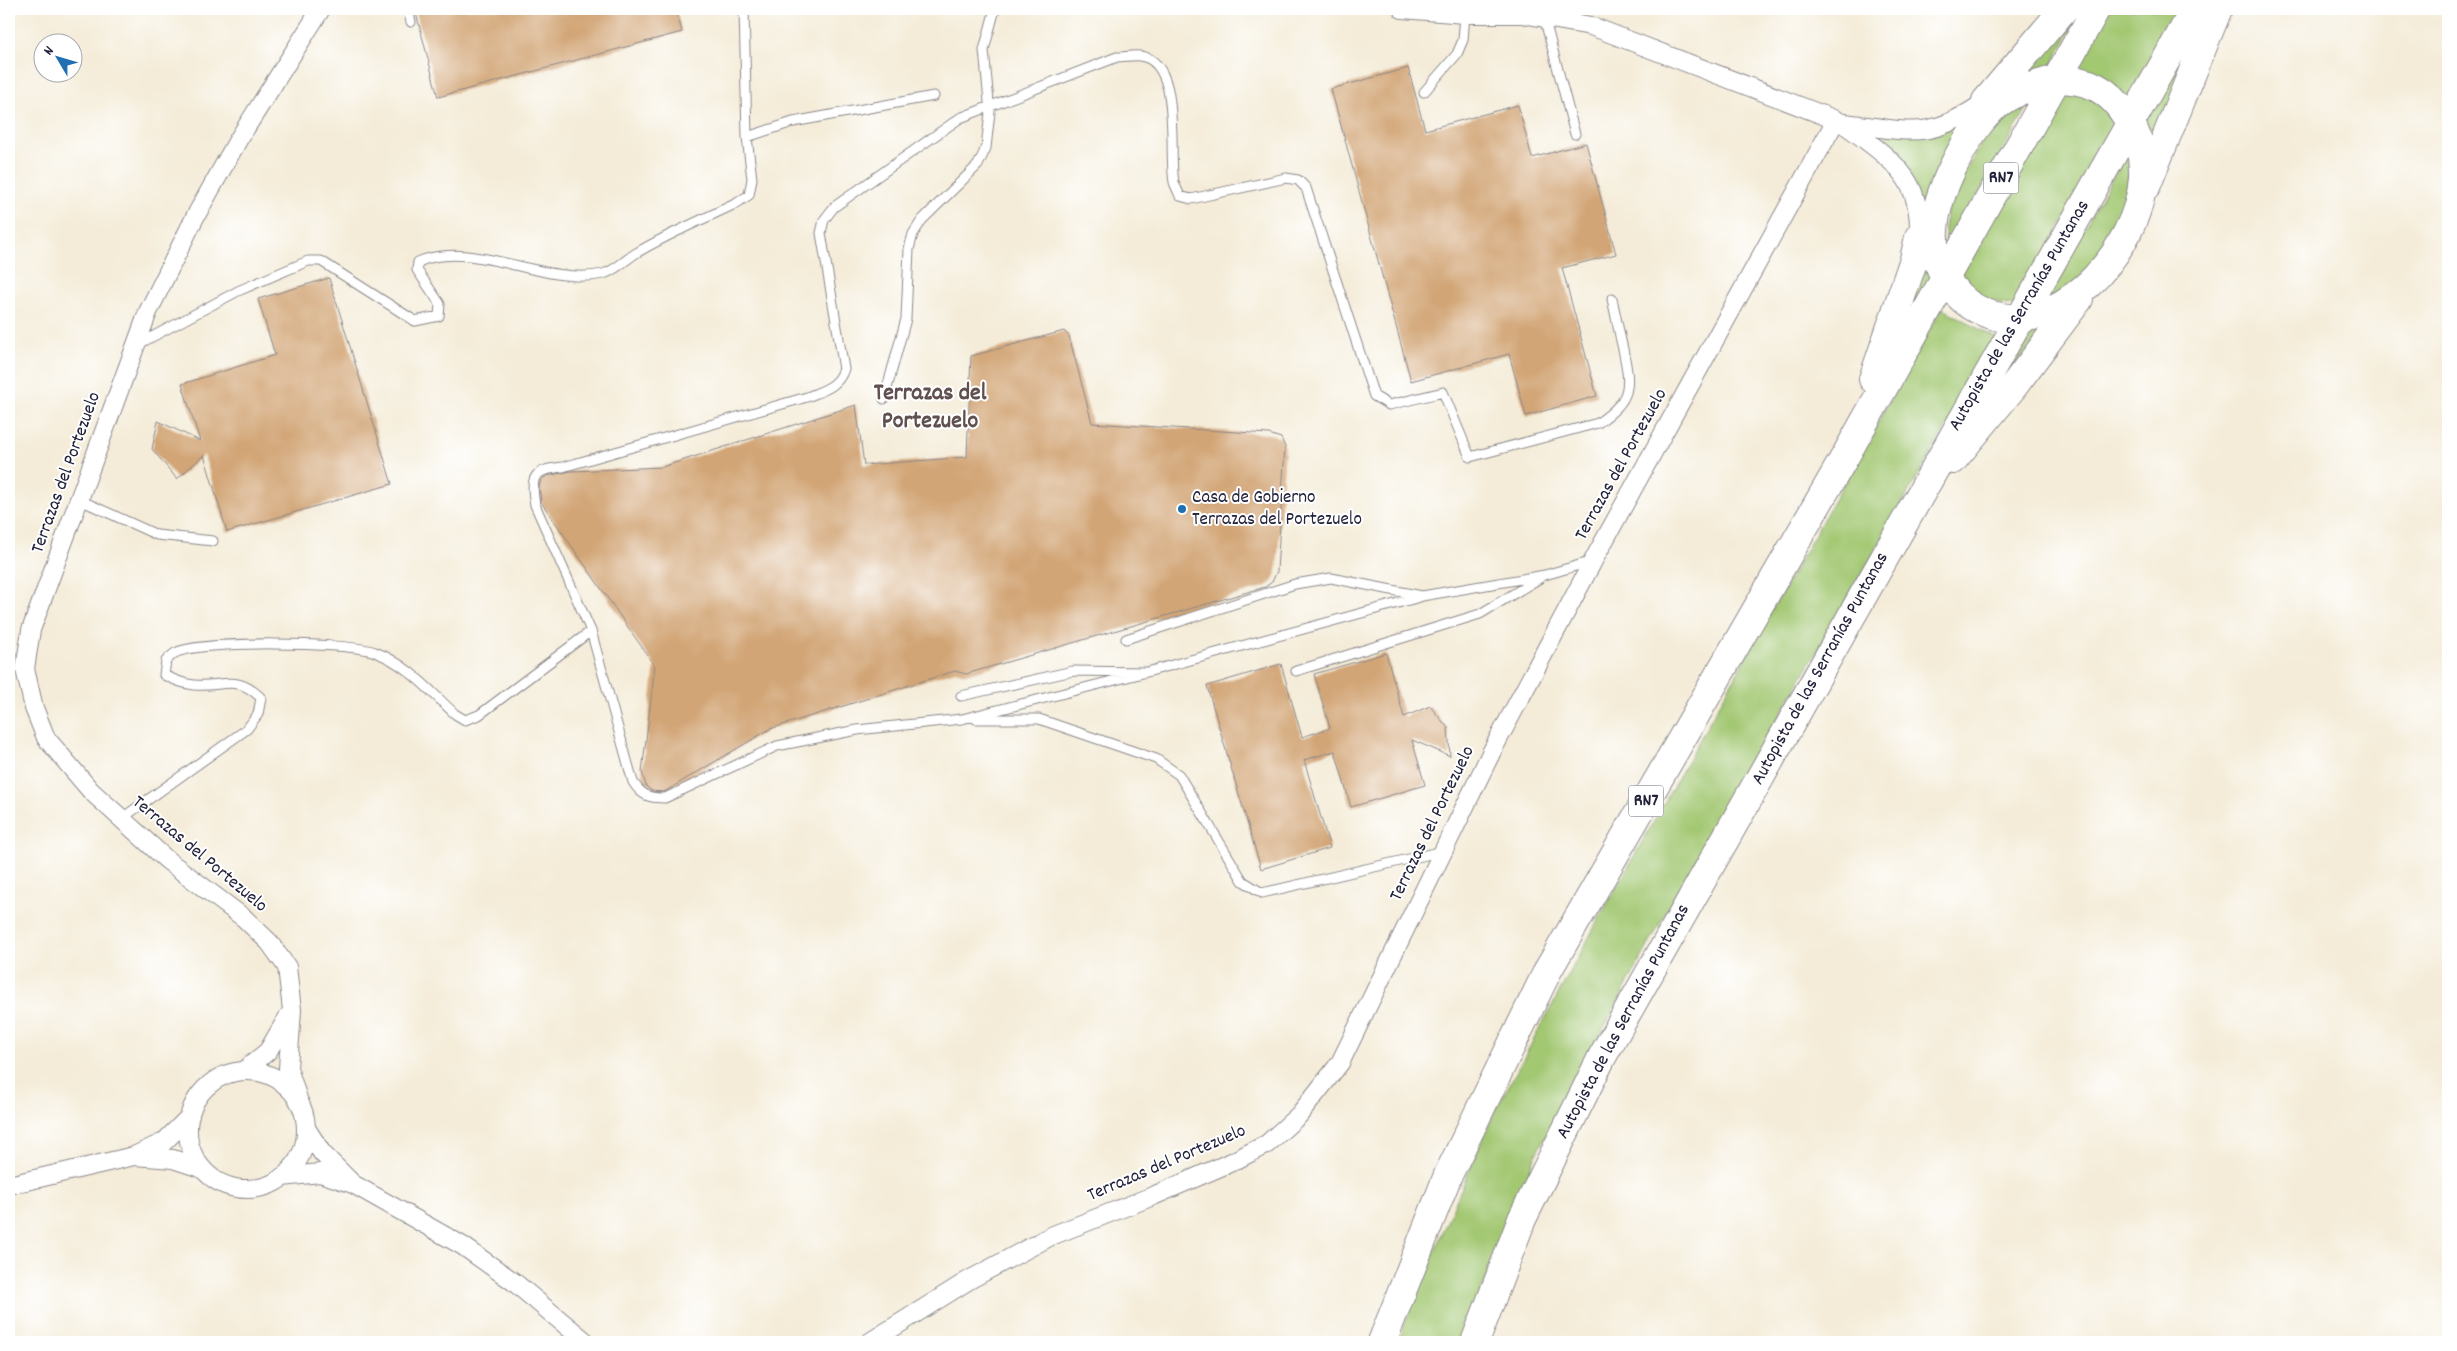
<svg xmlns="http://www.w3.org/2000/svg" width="2457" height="1351" viewBox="0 0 2457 1351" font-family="Dekko,sans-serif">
<rect width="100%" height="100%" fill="#fff"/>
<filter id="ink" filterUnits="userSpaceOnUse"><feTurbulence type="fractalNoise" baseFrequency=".02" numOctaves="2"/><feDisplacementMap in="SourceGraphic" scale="10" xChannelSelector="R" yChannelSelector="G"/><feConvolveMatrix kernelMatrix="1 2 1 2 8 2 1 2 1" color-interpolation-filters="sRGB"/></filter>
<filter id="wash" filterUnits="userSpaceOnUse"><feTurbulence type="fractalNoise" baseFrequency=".0096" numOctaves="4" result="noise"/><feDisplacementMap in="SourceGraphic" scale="20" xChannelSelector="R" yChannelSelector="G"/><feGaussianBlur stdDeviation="1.12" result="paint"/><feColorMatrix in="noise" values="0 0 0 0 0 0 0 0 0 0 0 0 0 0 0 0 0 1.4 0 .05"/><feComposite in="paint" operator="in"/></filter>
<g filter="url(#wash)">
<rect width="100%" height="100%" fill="#f4ecd8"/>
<path fill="#a3c872" stroke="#627556" d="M2070 9H2084L2048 71 2019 81Z
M2109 9H2182L2129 103 2074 70Z
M2208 9 2151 165 2142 124Z
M2064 89 2083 91 2120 121 2015 306 1982 301 1958 276Z
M2034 96 1948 247 1944 227 1949 202 1990 126Z
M1974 115 1928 212 1881 145 1887 134Z
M2128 149C2131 193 2121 233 2093 267 2082 280 2057 293 2043 303Z
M1922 247 1933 274 1888 355Z
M1942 308 1997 339 1662 920 1538 1150 1461 1342H1398L1418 1289 1494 1113 1601 915Z
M2047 324 1974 424 2027 329Z"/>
<g id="blocks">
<path fill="#d2a576" d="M415 9H676L682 32 438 97Z
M1408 68 1425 130 1518 105 1532 158 1586 143 1616 254 1562 268 1597 396 1526 416 1509 354 1411 381 1331 89Z
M329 278 392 484 227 532 204 455 177 479 152 449 158 421 200 441 182 384 275 355 258 299Z
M1064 331 1069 336 1092 423 1269 434 1281 438 1285 447 1277 571 1272 582 1265 587 966 674 955 671 770 729 664 792 652 791 646 786 642 772 655 666 541 502 539 487 541 480 547 476 571 471 662 467 856 405 864 465 967 457 971 356Z
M1386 653 1404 717 1430 706 1448 728 1450 756 1412 740 1425 785 1351 807 1335 751 1304 760 1330 848 1261 869 1207 686 1281 664 1302 737 1330 728 1314 674Z"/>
</g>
</g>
<g filter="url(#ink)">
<use href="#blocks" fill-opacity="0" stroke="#8b878a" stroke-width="1"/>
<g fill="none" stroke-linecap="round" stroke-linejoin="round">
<defs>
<path id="service" d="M408 9 411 22
M1544 17 1575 134
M1424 92 1457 54 1463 40 1465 14
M747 137 793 122 934 96
M137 345 238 291 308 261H321L415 321 439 316 440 304 417 270 418 262C474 238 546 287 603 274 615 271 627 258 638 252 670 233 704 219 737 203L749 195 752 179 747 137 744 9
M884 399 906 319 909 249 913 234 922 220 978 165 986 148 990 112 984 50 995 9
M80 500 157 535 213 541
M591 631 633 782C642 796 649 798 665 798L777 746 857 730 962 719 1147 672
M1126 639 1295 584 1331 578 1422 596 1545 575 1593 561
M1296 671 1480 614 1540 578
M961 696 1073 671 1147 672 1420 597
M976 719H1039L1156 759 1179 775 1243 881 1262 893 1443 851
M121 819 247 729 258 714 261 698C236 673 222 688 194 685 183 684 174 680 164 675L166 661C169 658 172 655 175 653 198 640 348 642 375 652 407 664 430 691 455 714L465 720 479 715 591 631 535 505C530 476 533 470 563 467L807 397C824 390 838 387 844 369L821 233 824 220 834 207 960 118 1117 57C1124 57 1133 55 1140 56 1183 61 1168 153 1174 182 1175 186 1178 191 1180 196L1191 199 1286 178 1298 180 1306 188 1374 396 1389 405 1443 392 1470 457 1598 423C1632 399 1631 388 1623 349 1619 333 1616 316 1612 299"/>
<path id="minor" d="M1402 9 1465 14H1522L1591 26 1836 120C1849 126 1860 136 1872 145 1906 171 1921 192 1919 237
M1845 123C1910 131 1928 142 1986 101
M244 1071 268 1051 289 1015
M188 1130a59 59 0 1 1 118 0a59 59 0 1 1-118 0Z
M299 1102 288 1068 292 1010 287 967 269 942 244 918 167 860 91 791 46 738 34 708 25 669 31 630 148 312 195 217 238 140 321 9
M306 1128 322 1153 351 1182
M134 1156 173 1159 203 1169
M282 1177 320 1173 353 1184 463 1246 514 1282 586 1342
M9 1185 134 1156 164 1142 190 1116
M870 1342 969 1280 1051 1236 1153 1196 1234 1161 1267 1144 1299 1115 1340 1063 1492 751 1593 561 1836 120"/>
<path id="trunk" d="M2057 79C2088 79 2109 89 2126 116 2138 133 2144 156 2143 177 2140 249 2054 349 1977 309 1950 295 1931 260 1934 230 1936 192 1966 135 1992 109 2010 92 2034 85 2057 79Z
M1986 101 2064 9
M2146 187 2218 9
M1873 379 1914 259 1919 237 1934 238
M1953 460 2013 387 2079 299
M1382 1342 1448 1175 1548 970 1843 460 2096 9
M1475 1342 1522 1219 1602 1057 2195 9"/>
</defs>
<use href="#service" stroke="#8b878a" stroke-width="11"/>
<use href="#minor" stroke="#8b878a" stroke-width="20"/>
<use href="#trunk" stroke="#8b878a" stroke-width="30"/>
<use href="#service" stroke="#fff" stroke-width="9"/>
<use href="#minor" stroke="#fff" stroke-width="18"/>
<use href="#trunk" stroke="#fff" stroke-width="28"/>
</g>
</g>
<circle fill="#1f6fb2" stroke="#fff" stroke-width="2" cx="1182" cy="509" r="5"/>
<g text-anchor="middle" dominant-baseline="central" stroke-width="4" stroke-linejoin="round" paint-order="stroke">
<g fill="#fff" stroke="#646476" stroke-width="1">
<rect x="1983.5" y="162.5" width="35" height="31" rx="4"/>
<rect x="1628.5" y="785.5" width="35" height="31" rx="4"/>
</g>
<g font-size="18" font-weight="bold" fill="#22223b">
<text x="2001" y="178">RN7</text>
<text x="1646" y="801">RN7</text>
</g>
<g font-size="19" fill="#22223b" stroke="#fff">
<text transform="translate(2020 316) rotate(-60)">Autopista de las Serranías Puntanas</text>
<text transform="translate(1622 465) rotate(-61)">Terrazas del Portezuelo</text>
<text transform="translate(67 473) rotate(-70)">Terrazas del Portezuelo</text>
<text transform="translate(1821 669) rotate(-61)">Autopista de las Serranías Puntanas</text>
<text transform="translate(1433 824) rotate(-64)">Terrazas del Portezuelo</text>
<text transform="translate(199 855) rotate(40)">Terrazas del Portezuelo</text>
<text transform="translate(1624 1022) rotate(-62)">Autopista de las Serranías Puntanas</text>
<text transform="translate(1167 1164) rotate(-23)">Terrazas del Portezuelo</text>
</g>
<g font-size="19" fill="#22223b" stroke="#fff" text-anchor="start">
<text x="1192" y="498">Casa de Gobierno<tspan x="1192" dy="22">Terrazas del Portezuelo</tspan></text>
</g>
<g font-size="24" font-weight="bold" fill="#605050" stroke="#fff">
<text x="930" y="394">Terrazas del<tspan x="930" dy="28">Portezuelo</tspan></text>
</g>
</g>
<rect width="2457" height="1351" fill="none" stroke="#fff" stroke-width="30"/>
<g transform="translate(58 58) rotate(308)"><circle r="24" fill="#ffffff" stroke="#a7a7b1"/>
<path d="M0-4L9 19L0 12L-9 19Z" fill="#1f6fb2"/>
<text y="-8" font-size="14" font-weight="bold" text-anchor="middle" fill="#22223b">N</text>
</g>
</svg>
